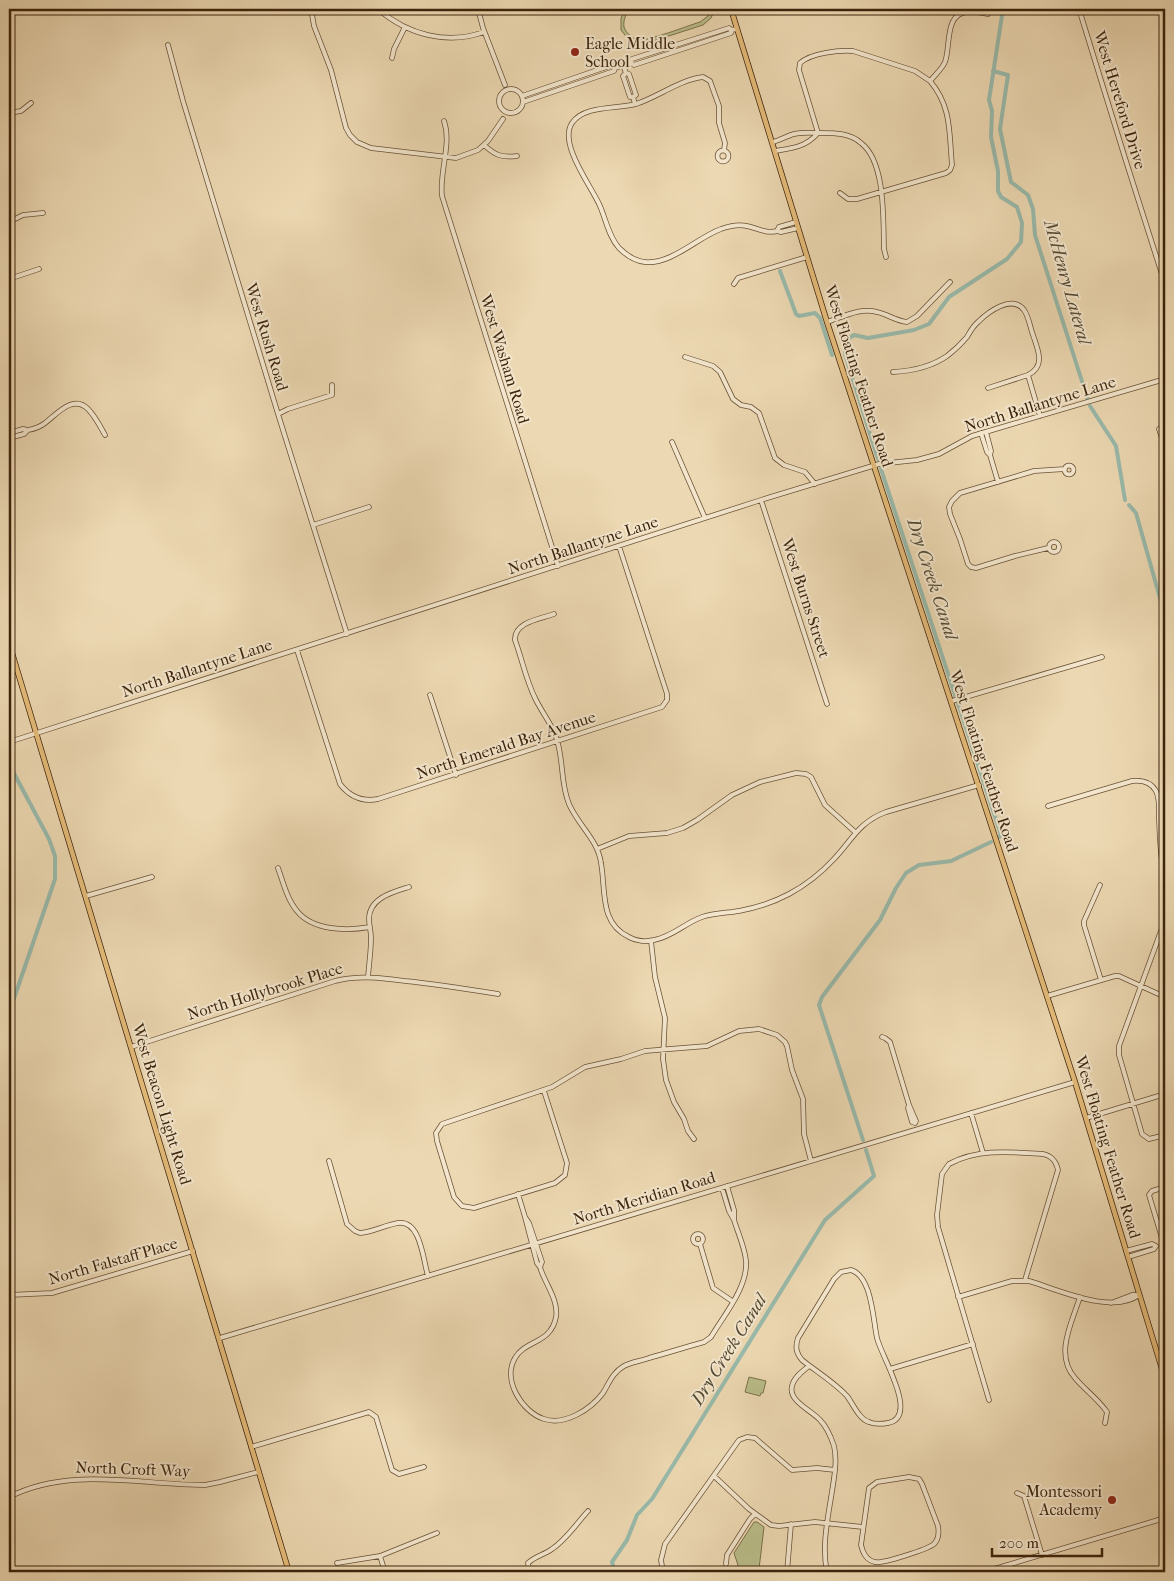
<svg xmlns="http://www.w3.org/2000/svg" width="1174" height="1581" viewBox="0 0 1174 1581" font-family="'IM FELL French Canon',serif">
<rect width="100%" height="100%" fill="#ecd8b2"/>
<filter id="stains"><feTurbulence type="fractalNoise" baseFrequency=".004" numOctaves="4"/><feColorMatrix values="0 0 0 0 .2 0 0 0 0 .09 0 0 0 0 .02 0 0 0 .5 -.17"/></filter>
<radialGradient id="worn" r=".72"><stop offset=".6" stop-color="#630" stop-opacity="0"/><stop offset="1" stop-color="#630" stop-opacity=".3"/></radialGradient>
<path fill="#babe8a" stroke="#7c714b" d="M625 9H631C626 13 623 20 624 27 626 33 632 38 638 40 649 41 687 26 700 22L708 16 711 9H715L711 18 703 25 647 43H638L628 39 621 30V18Z
M749 1377 766 1381 763 1393H761L760 1396 745 1392Z
M754 1522H757L764 1527 759 1569 750 1572H733L738 1565 734 1553Z"/>
<g fill="none" stroke-linecap="round" stroke-linejoin="round">
<path stroke="#747e6b" stroke-width="1" d="M1164 613 1165 612"/>
<path stroke="#99baab" stroke-width="4" d="M993 71 1008 75 1000 129 1011 182 1028 195 1033 209 1035 235 1088 400
M780 271 796 314 799 316 815 313 820 318 832 355
M1090 406 1116 446 1125 500
M878 459 845 354 846 340 854 335 868 338 914 330 929 324 949 297 1007 259 1021 242 1022 223 1017 207 1001 197 998 191V171L991 137 992 111 989 100 1003 9
M881 469 956 698
M1129 505 1136 513 1165 616
M958 703 1001 835 999 837
M9 764 49 839 55 856V879L9 1013
M863 1140 819 1005 822 997 880 920 896 888 906 873 919 865 951 861 991 842
M615 1572 612 1562 627 1540 637 1515 652 1499 825 1220 874 1176 866 1150"/>
<defs>
<path id="minor" d="M311 9 314 26 331 70 346 128 350 135 357 142 371 148 456 158 478 150 488 141 503 119
M378 9C408 35 447 45 484 32
M478 9 483 28 505 85
M1079 9 1125 158 1165 284
M168 45 183 101 278 414 347 634
M392 58 394 49 405 27
M631 63 632 59 729 28 731 30
M623 65 626 73 623 76 630 97H633L635 104
M626 73 629 74 636 95 633 97
M499 101a12 12 0 1 1 24 0a12 12 0 1 1-24 0Z
M522 96 612 65 615 68
M523 102 614 71 615 68 631 63 634 65 731 33V30L737 29
M9 113 21 111 31 103
M444 121C452 144 439 172 442 196L558 566
M818 133 799 70 800 63C811 53 839 50 853 51L915 71 930 81
M773 142C780 140 787 136 794 134 803 132 812 133 821 133 835 133 850 133 861 143 886 162 883 220 884 249L886 257
M484 145C495 155 501 158 517 156
M724 150 725 143 719 123V106L710 81 703 77C679 80 658 97 636 104 617 109 584 105 572 123 558 144 592 187 600 206 606 220 609 237 619 248 626 255 635 261 645 262 671 265 698 237 721 229 729 226 739 224 747 226 757 228 766 234 777 231
M717.5 156a5.5 5.5 0 1 1 11 0a5.5 5.5 0 1 1-11 0Z
M775 151C793 148 806 147 818 133
M840 193 848 199H857L946 173 950 170 952 165C949 133 952 107 930 81 935 75 942 69 945 62 951 46 944 13 968 12 974 11 982 13 988 14
M9 222 23 215 43 213
M796 222 779 227 777 231 781 232 798 228
M9 279 39 269
M734 284 738 278 807 257
M827 322C843 317 860 307 877 312 887 314 896 321 907 322L917 316 950 282
M685 357 713 366 720 372 733 399 741 405 751 407 759 413 775 458 784 465 805 472 815 484
M893 372C913 371 931 367 947 356 955 350 961 344 967 337 970 332 973 326 978 322 988 312 1012 294 1024 310 1029 317 1030 327 1033 335 1038 350 1046 366 1028 375L988 388
M1028 375 1040 416
M278 414 288 409 332 395V385
M1165 424 1159 429 1165 448
M28 430C34 429 40 427 45 423 57 414 73 394 88 409 95 416 100 426 105 435
M9 433 23 429 28 430 24 434 9 438
M981 433 987 452 990 455 991 451 986 432
M672 442 705 518
M990 455 998 482
M1064.5 470a4.5 4.5 0 1 1 9 0a4.5 4.5 0 1 1-9 0Z
M761 500 827 704
M313 525 369 507
M1049 547a5 5 0 1 1 10 0a5 5 0 1 1-10 0Z
M1048 548 1015 556 976 568 971 567 968 564 960 539 950 514 949 507 952 501 960 493 1034 471 1065 469
M554 614C540 619 514 622 515 640 522 659 526 680 535 698 541 711 551 723 556 737 564 759 560 782 569 804 578 825 598 840 601 863 606 890 599 923 629 937 636 941 646 942 654 940 672 937 685 923 702 917 714 913 727 913 739 911 756 908 774 902 789 894 806 885 821 873 834 859 852 840 859 822 886 812L979 785
M297 650 340 784C350 797 363 802 378 799L662 707 667 700V694L619 546
M430 695 456 775
M952 701 1102 657
M9 742 761 500 879 464 917 460 939 454 972 436 1165 379
M1048 806 1132 781C1141 780 1151 782 1156 791 1160 799 1159 810 1159 819 1160 839 1160 859 1165 878
M597 849 629 836 667 833 683 828 697 820 732 795 760 782 796 773 806 774 811 777 825 805 855 832
M278 868C283 882 287 899 297 911 313 931 347 931 370 927
M1100 885 1084 921V925L1101 980
M86 896 152 877
M1165 920 1119 1046V1055L1142 1134 1149 1139 1165 1135
M651 941 655 977 665 1018 663 1059 666 1080 674 1102 684 1119 688 1131 694 1139
M368 977C369 964 371 951 371 938 371 931 369 925 369 919 369 898 393 892 409 887
M1047 996 1115 976H1119L1165 997
M882 1037 885 1038 890 1042 909 1105 916 1121 915 1123 912 1122 908 1108 909 1105
M131 1047 335 981C358 975 381 978 405 981 436 984 467 989 498 994
M544 1091 567 1163 565 1175 555 1183 474 1208 462 1206 454 1197 437 1141 436 1133 442 1124 552 1087 585 1067 621 1059 645 1051 707 1046 739 1031 759 1029 777 1035 785 1042 787 1046 792 1070 803 1099 804 1134 811 1161
M971 1113 983 1153
M1086 1118 1165 1094
M329 1161 347 1224 355 1231 360 1233C373 1232 385 1225 398 1223 421 1220 423 1260 428 1276
M722 1188 729 1211 734 1220V1210L727 1186
M518 1194 525 1217
M693 1239a5 5 0 1 1 10 0a5 5 0 1 1-10 0Z
M700 1244 713 1288 732 1301
M1164 1245 1149 1195 1152 1191 1165 1187
M1126 1251 1152 1244 1156 1246 1154 1249 1128 1257
M540 1267 542 1262 529 1223 525 1217 537 1263 540 1267C544 1282 559 1300 556 1317 551 1344 525 1340 515 1358 502 1380 522 1412 544 1419 565 1426 591 1409 603 1393 609 1383 613 1372 624 1366 631 1362 641 1361 649 1358 667 1353 686 1347 704 1342L711 1337C724 1315 748 1287 746 1261 745 1248 738 1233 734 1220
M851 1270C872 1276 873 1320 877 1338 881 1356 920 1417 888 1423 882 1424 875 1425 869 1422 859 1419 853 1404 847 1396 834 1382 817 1372 802 1360 796 1353 795 1347 798 1338L834 1279 841 1272Z
M9 1295 52 1293 193 1251
M958 1297 1012 1281H1029C1059 1290 1112 1315 1139 1295H1132L1111 1303
M1080 1297C1072 1322 1054 1355 1075 1378 1085 1390 1098 1399 1107 1412L1105 1423
M220 1338 1075 1082
M809 1366C803 1371 794 1377 792 1386 788 1401 811 1410 820 1420 827 1427 831 1437 834 1446 837 1459 835 1472 833 1485 829 1513 821 1544 827 1572
M890 1369 973 1344
M989 1400 938 1227 937 1215 942 1174 949 1164C978 1148 1012 1152 1043 1154 1052 1156 1056 1161 1058 1170L1025 1280
M251 1447 369 1412 376 1417 392 1470 399 1474 424 1467
M714 1476 749 1509 771 1525 779 1526 815 1522 863 1527
M909 1477 919 1479 922 1484 938 1526C939 1532 939 1539 934 1544 928 1549 883 1564 875 1562 866 1560 863 1553 861 1545L869 1488 877 1482Z
M1017 1493 1024 1496 1042 1555
M9 1497C70 1466 139 1485 205 1485L220 1482 258 1472
M380 1556 385 1572
M337 1563 380 1556 437 1533
M726 1564 727 1555 750 1519 755 1514
M483 1572 484 1571
M529 1572 528 1563C535 1556 544 1555 552 1549 566 1540 577 1523 588 1511
M663 1572 661 1560 665 1544 739 1440 747 1437 755 1438 792 1470 817 1468 835 1470
M787 1572 791 1524
M984 1572 1165 1518"/>
<path id="major" d="M731 9 827 322 1075 1082 1165 1379
M9 643 289 1572"/>
</defs>
<use href="#minor" stroke="#695136" stroke-width="5.5"/>
<use href="#major" stroke="#3d240c" stroke-width="6"/>
<use href="#minor" stroke="#f3e6cd" stroke-width="4"/>
<use href="#major" stroke="#e6bc79" stroke-width="4.5"/>
</g>
<g fill="#8f2418" stroke="#f3e6cd" stroke-width="2">
<circle cx="575" cy="52" r="5"/>
<circle cx="1112" cy="1500" r="5"/>
</g>
<g text-anchor="middle" dominant-baseline="central" stroke-width="4" stroke-linejoin="round" paint-order="stroke">
<g font-size="16" fill="#3d240c" stroke="#f3e6cd" text-anchor="start">
<text x="585" y="43">Eagle Middle<tspan x="585" dy="18">School</tspan></text>
<text x="1102" y="1491" text-anchor="end">Montessori<tspan x="1102" dy="18">Academy</tspan></text>
</g>
<g font-size="16" fill="#3d240c" stroke="#f3e6cd">
<text transform="translate(1120 100) rotate(73)">West Hereford Drive</text>
<text transform="translate(267 337) rotate(73)">West Rush Road</text>
<text transform="translate(505 359) rotate(73)">West Washam Road</text>
<text transform="translate(859 376) rotate(72)">West Floating Feather Road</text>
<text transform="translate(1040 404) rotate(-17)">North Ballantyne Lane</text>
<text transform="translate(583 545) rotate(-18)">North Ballantyne Lane</text>
<text transform="translate(806 598) rotate(72)">West Burns Street</text>
<text transform="translate(197 668) rotate(-18)">North Ballantyne Lane</text>
<text transform="translate(506 745) rotate(-18)">North Emerald Bay Avenue</text>
<text transform="translate(984 761) rotate(72)">West Floating Feather Road</text>
<text transform="translate(265 991) rotate(-17)">North Hollybrook Place</text>
<text transform="translate(162 1104) rotate(73)">West Beacon Light Road</text>
<text transform="translate(1108 1147) rotate(73)">West Floating Feather Road</text>
<text transform="translate(644 1198) rotate(-17)">North Meridian Road</text>
<text transform="translate(113 1261) rotate(-16)">North Falstaff Place</text>
<text transform="translate(133 1469) rotate(2)">North Croft Way</text>
</g>
<g font-size="18" font-style="italic" fill="#544a34" stroke="#f3e6cd">
<text transform="translate(1067 282) rotate(74)">McHenry Lateral</text>
<text transform="translate(932 579) rotate(72)">Dry Creek Canal</text>
<text transform="translate(729 1350) rotate(-58)">Dry Creek Canal</text>
</g>
</g>
<rect width="1174" height="1581" fill="none" stroke="#ecd8b2" stroke-width="30"/>
<rect x="10" y="10" width="1154" height="1561" fill="none" stroke="#3d240c" stroke-width="2.5"/>
<rect x="15" y="15" width="1144" height="1551" fill="none" stroke="#3d240c"/>
<path d="M992 1548v8h110v-8" fill="none" stroke="#3d240c" stroke-width="2.5"/>
<text x="999" y="1548" font-size="15" fill="#3d240c" stroke="#f3e6cd" stroke-width="4" paint-order="stroke">200 m</text>
<rect width="100%" height="100%" filter="url(#stains)"/>
<rect width="100%" height="100%" fill="url(#worn)"/>
</svg>
